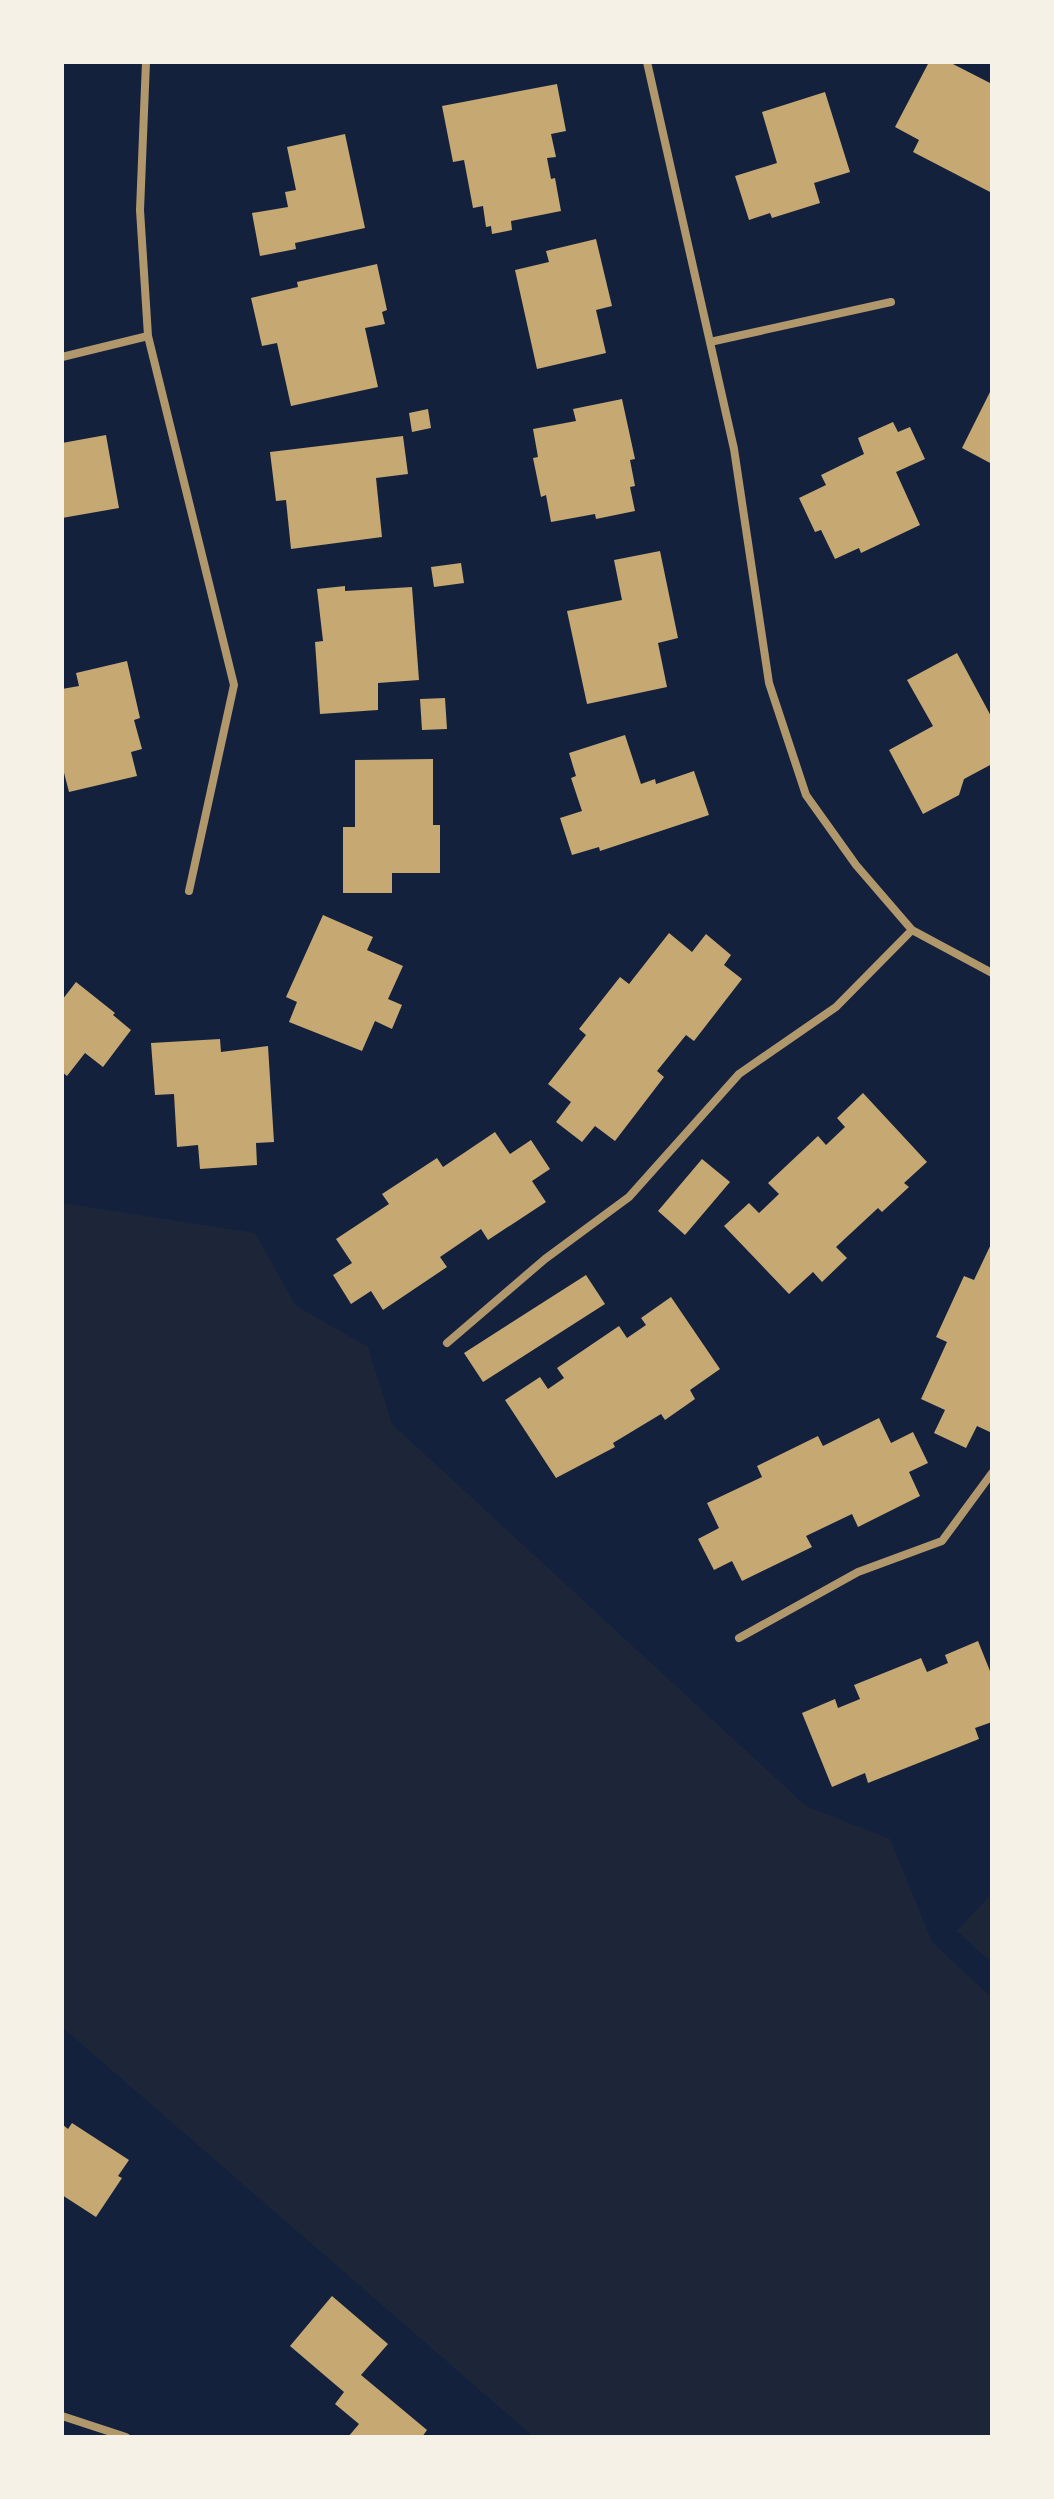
<svg xmlns="http://www.w3.org/2000/svg" width="1054" height="2499" viewBox="0 0 1054 2499" font-family="Roboto,sans-serif">
<rect width="100%" height="100%" fill="#14213d"/>
<path fill="#1d2539" d="M62 1203 255 1233 296 1306 368 1347 392 1424 806 1806 890 1839 932 1942 992 1998V2437H534L62 2027Z
M992 1893V1963L957 1931Z"/>
<path fill="#c6a872" d="M929 62H949L992 84V193L913 152 919 140 895 127Z
M557 84 566 131 551 134 556 157 547 158 551 179 555 178 561 211 511 221 512 230 492 234 491 226 486 227 483 206 473 208 464 160 453 162 442 106Z
M825 92 850 172 814 183 820 203 772 218 770 213 749 220 735 176 777 163 762 112Z
M345 134 365 228 295 243 296 249 260 256 252 213 288 207 285 192 296 190 287 147Z
M596 239 612 306 596 310 606 353 537 369 515 270 549 262 546 251Z
M377 264 387 310 382 312 385 324 365 328 378 387 291 406 277 343 262 346 251 298 298 287 297 282Z
M992 388V464L962 448Z
M622 399 635 459 630 460 635 486 630 487 635 511 596 519 595 514 551 522 546 495 541 497 533 458 538 457 533 429 576 421 573 409Z
M428 409 431 428 412 432 409 413Z
M893 422 898 432 910 427 925 459 896 472 920 525 861 553 859 548 835 559 821 530 815 532 799 498 826 485 821 475 864 454 858 438Z
M106 435 119 508 62 518V443Z
M403 436 408 474 376 478 382 537 291 549 286 500 276 501 270 452Z
M660 551 678 638 658 643 667 687 587 704 567 611 622 600 614 560Z
M461 563 464 583 434 587 431 567Z
M345 586V591L412 587 419 680 378 683V710L320 714 315 642 323 641 317 589Z
M957 653 992 718V764L964 779 959 795 923 814 889 750 933 726 907 680Z
M127 661 140 718 134 720 142 749 131 752 137 776 69 792 62 765V689L79 686 76 673Z
M445 698 447 729 422 730 420 699Z
M625 735 641 784 655 779 656 784 694 771 709 815 600 851 599 847 572 855 560 818 582 811 571 778 576 776 569 753Z
M433 759V825H440V873H392V893H343V827H355V760Z
M323 915 373 937 367 950 403 966 388 999 402 1005 392 1029 375 1021 362 1051 289 1022 297 1002 286 997Z
M669 933 692 952 706 934 731 955 724 965 742 979 694 1041 686 1035 657 1071 664 1077 615 1141 595 1126 582 1142 556 1122 571 1102 548 1084 586 1035 579 1029 620 977 629 984Z
M76 982 115 1013 113 1015 131 1030 103 1067 85 1053 67 1076 62 1072V1000Z
M220 1039 221 1052 268 1046 274 1142 256 1143 257 1165 200 1169 198 1145 177 1147 174 1094 155 1095 151 1043Z
M863 1093 927 1162 904 1183 909 1187 882 1212 878 1208 836 1247 847 1258 822 1282 813 1272 789 1294 724 1226 749 1203 759 1213 779 1194 768 1183 818 1136 826 1145 845 1127 837 1118Z
M495 1132 510 1154 531 1140 550 1169 532 1181 546 1202 488 1240 481 1229 440 1257 447 1267 383 1310 371 1291 351 1304 333 1275 352 1263 336 1239 389 1204 382 1194 437 1158 443 1167Z
M702 1159 730 1182 685 1235 658 1211Z
M992 1242V1433L977 1426 966 1448 934 1433 945 1410 921 1399 947 1342 936 1337 964 1276 974 1280Z
M586 1275 605 1304 483 1382 464 1353Z
M671 1297 720 1369 690 1390 695 1399 665 1420 661 1414 613 1443 615 1447 556 1478 505 1400 540 1377 548 1389 564 1378 557 1368 619 1326 627 1338 646 1325 641 1318Z
M879 1418 891 1443 913 1432 928 1463 909 1472 920 1496 858 1527 852 1514 806 1536 812 1547 742 1581 732 1561 714 1570 698 1539 719 1528 707 1503 762 1477 757 1466 818 1436 823 1446Z
M978 1641 992 1676V1722L975 1728 979 1739 868 1783 865 1773 832 1787 802 1713 835 1699 838 1708 860 1699 854 1685 921 1658 927 1672 948 1663 945 1655Z
M72 2123 129 2160 118 2176 122 2178 96 2217 62 2195V2124L68 2129Z
M332 2296 388 2344 361 2375 427 2430 422 2437H348L359 2424 335 2404 344 2392 290 2346Z"/>
<g fill="none" stroke-linecap="round" stroke-linejoin="round">
<path stroke="#b1986c" stroke-width="8" d="M146 62 140 210 148 336 234 685 189 891
M647 62 734 449 769 683 806 795 856 865 912 930 992 973
M710 342 891 302
M62 357 148 336
M447 1343 545 1259 629 1197 739 1074 836 1007 912 930
M739 1638 858 1572 942 1541 992 1473
M62 2416 126 2437"/>
</g>
<rect width="1054" height="2499" fill="none" stroke="#f6f1e7" stroke-width="128"/>
</svg>
